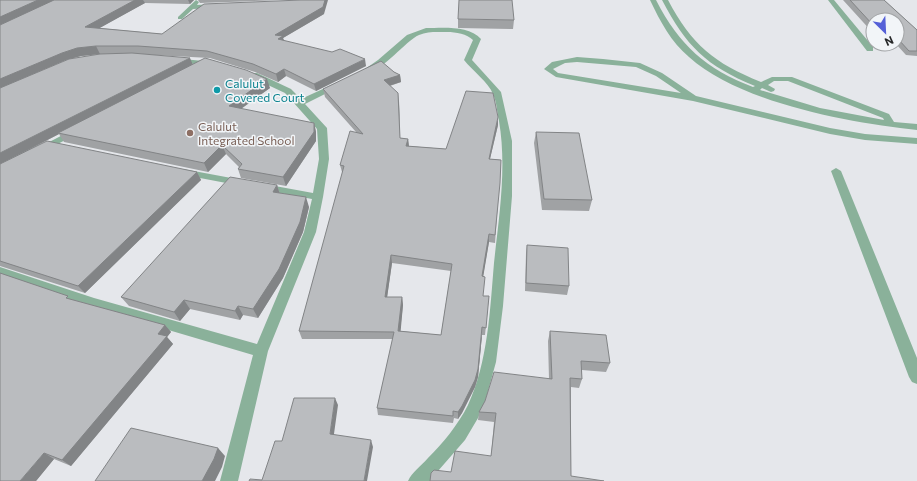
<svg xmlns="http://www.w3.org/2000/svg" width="917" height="481" viewBox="0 0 917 481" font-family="Commissioner,sans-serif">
<rect width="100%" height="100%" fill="#e5e7eb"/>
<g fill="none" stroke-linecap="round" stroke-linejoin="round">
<path fill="#8ab19a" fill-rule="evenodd" d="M196 0 199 2 197 5 214 4 217 6 214 8 193 9 182 19H178V17Z
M650 0H656C679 45 706 69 753 87L755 86C706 66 686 46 662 0H668C692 45 714 63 761 82L772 77H792L889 114 894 122 917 124V130C850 123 740 103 689 57 671 42 660 21 650 0ZM774 81H788L883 118 884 120 820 108 760 90 762 88 771 92 774 91 775 89 768 85Z
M828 0H834L873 47V51H867Z
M426 28C443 28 469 25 481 39L472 60 501 92 512 141V196L503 306 496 362 485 402 478 418 465 440 431 479 430 481H408C412 472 421 466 428 458 443 443 458 425 468 405 488 362 490 310 494 263 499 216 507 168 499 121 497 112 497 103 493 94 489 83 472 70 464 60L473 40C467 34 456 32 447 32 438 32 428 31 419 35 405 41 381 74 366 71L365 69 378 60 407 35Z
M577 57 603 59 640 63 662 73 696 96 830 128 865 134 917 138V144L865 140 830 134 693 101 556 77 544 69 552 62ZM577 62 636 67 656 76 681 93 558 73 553 69 565 63Z
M173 58 213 62 217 64 213 66 176 62 172 60Z
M251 73H257L291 89 301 99 336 83H342L343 85 305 104 327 128 329 159 323 197 316 232 268 351 238 481H220L253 355 94 308 0 277V267L94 298 257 344 304 232 312 199 264 190 260 189 259 187 260 185 264 184 313 193 319 159 317 129 285 93 251 77Z
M76 128 79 129 81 131 79 133 44 151H38L36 149Z
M836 168 841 171 917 358V384L912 382 909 377 831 171Z
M183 169 242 180 247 183 242 186 179 174 178 172Z"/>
</g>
<path fill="#a0a2a4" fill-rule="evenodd" d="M0 0H194L190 4 145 3 99 28 162 34 324 14 283 38 284 41 366 66 316 91 286 76 278 82 255 72 210 58 134 54 193 65 270 88 241 109 314 123 316 132V141L286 186 241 178 238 169 239 167 226 154 208 172 64 142 59 134 25 152 197 172 201 180 85 293 0 266ZM100 54 20 80 66 60 81 56Z
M198 0H280L200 3Z
M843 0H884L917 30V56L906 55 896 44H891H897V20H873V33Z
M458 19 514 20 513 29 458 28Z
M394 72 400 75 401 82 390 86 399 101 400 138 408 139 409 146 446 149 498 125 490 159 501 160 495 243 489 242 483 276V296H489L485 335H482L478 377 475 387 462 413 458 419 454 418 453 423 378 415 377 408 393 339H302L299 331 343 173 342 172 340 165 356 132 325 97 323 89ZM392 263 451 271 441 335 400 331 403 305 402 297H387Z
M536 132 592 200 589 211 542 210 534 143Z
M277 185 280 193 309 207 303 232 283 278 258 318 243 315 240 320 190 309 180 321 129 306 121 297Z
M527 245 569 286 567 295 525 291 526 253Z
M71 299 165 325 171 332 167 337 173 344 71 466 54 459 36 481Z
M550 331 610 363 606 372 582 370V379L579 388 571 387V476L451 472 491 456 494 422 478 420 479 412 549 379 548 341Z"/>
<path fill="#828486" d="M38 0H56L0 25V17Z
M135 0H143L145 3 89 34 85 27Z
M188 0H194L190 4Z
M325 0H328L324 14 283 38 285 43 280 46 275 35Z
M96 46 100 54 81 56 66 60 0 88V79L62 53 77 48Z
M190 58 193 65 58 133 59 134 0 164V153Z
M365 59 366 66 316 91 314 84Z
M284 69 286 76 278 82 276 74Z
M400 75 401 82 385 87 384 80Z
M267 79 270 88 232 115 229 106Z
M398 93 399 101 400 146V138Z
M498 117V125L488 167 489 159Z
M314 123 316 132V141L286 186 283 177Z
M408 139 409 147 406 146Z
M222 145 226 154 208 172 204 163Z
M197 172 201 180 85 293 78 286Z
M277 185 280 195 273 192Z
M306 197 309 207 303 232 283 278 258 318 253 309Z
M489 234V242L482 284V276Z
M391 255 392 263 386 305 385 297Z
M402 297 403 305 400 338 398 331Z
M184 300 190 309 180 321 174 312Z
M238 306 243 315 240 320 235 311Z
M165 325 171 332 167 337 173 344 71 466 62 460 158 334Z
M482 335 478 377 475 387 462 413 458 419V412Z
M335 398 338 405 333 441 330 434Z
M371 440 373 447 367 481H364Z
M218 448 225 456 222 467 215 481H202Z
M44 453 54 459 36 481H20Z"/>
<path fill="#babcbf" stroke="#828486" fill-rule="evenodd" d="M0 0H38L0 17Z
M54 0H135L85 27 162 34 204 4 301 0H325L323 7 275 35 283 36 278 39 332 52 340 49 365 59 314 84 284 69 276 74 253 64 207 51 138 46H96L77 48 62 53 0 79V25Z
M459 0H512L514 20 458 19Z
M850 0H884L917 30V51H909L899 40 897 39V20H873V25Z
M132 53 190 58 0 153V88L69 59 100 54Z
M205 58 246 70 267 79 229 106 314 123V132L283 177 238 169 242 164 222 145 204 163 58 133Z
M381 61 394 72 400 75 384 80 398 93 400 138 408 139 406 146 446 149 466 91 493 93 498 117 489 159 501 160 500 183 495 235 489 234 482 276 485 277 483 296H489L486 328 482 327 478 369 475 380 462 406 458 412 453 411V416L377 408 394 332 299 331 344 166 340 165 350 131 363 134 323 89ZM391 255 452 264 441 335 398 331 402 297H385Z
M536 132 579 133 592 200 544 199Z
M47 141 197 172 78 286 0 261V164Z
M230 177 277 185 273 192 306 197 300 222 279 269 253 309 238 306 235 311 184 300 174 312 121 297Z
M527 245 568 248 569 286 526 283Z
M0 273 68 296 66 298 165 325 158 334 167 336 62 460 44 453 20 481H0Z
M550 331 606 335 610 363 581 361 582 379 570 378 571 476 604 481H430L431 473 434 470 451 472 455 451 491 456 496 413 479 412 485 401 494 372 552 379Z
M294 398H335L330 434 371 440 364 481H249L250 479 262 480 275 441H282Z
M131 428 218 448 214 459 202 481H95Z"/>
<circle fill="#0f9aa8" stroke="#f2f5f8" stroke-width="1.5" cx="217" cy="90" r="4"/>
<circle fill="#8d6e63" stroke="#f2f5f8" stroke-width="1.5" cx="190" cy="133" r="4"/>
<g text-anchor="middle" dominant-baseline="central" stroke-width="3" stroke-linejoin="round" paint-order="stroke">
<g font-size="12" fill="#0d838f" stroke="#f2f5f8" text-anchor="start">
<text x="225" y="83">Calulut<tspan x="225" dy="14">Covered Court</tspan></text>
</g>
<g font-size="12" fill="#785e54" stroke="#f2f5f8" text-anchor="start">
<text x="198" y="126">Calulut<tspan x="198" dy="14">Integrated School</tspan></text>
</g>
</g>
<g transform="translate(885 32) rotate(156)"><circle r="19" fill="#f2f5f8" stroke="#a1a3a5"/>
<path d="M0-3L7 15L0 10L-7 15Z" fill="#5560d7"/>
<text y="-6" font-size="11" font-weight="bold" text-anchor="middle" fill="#272829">N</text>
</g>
</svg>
